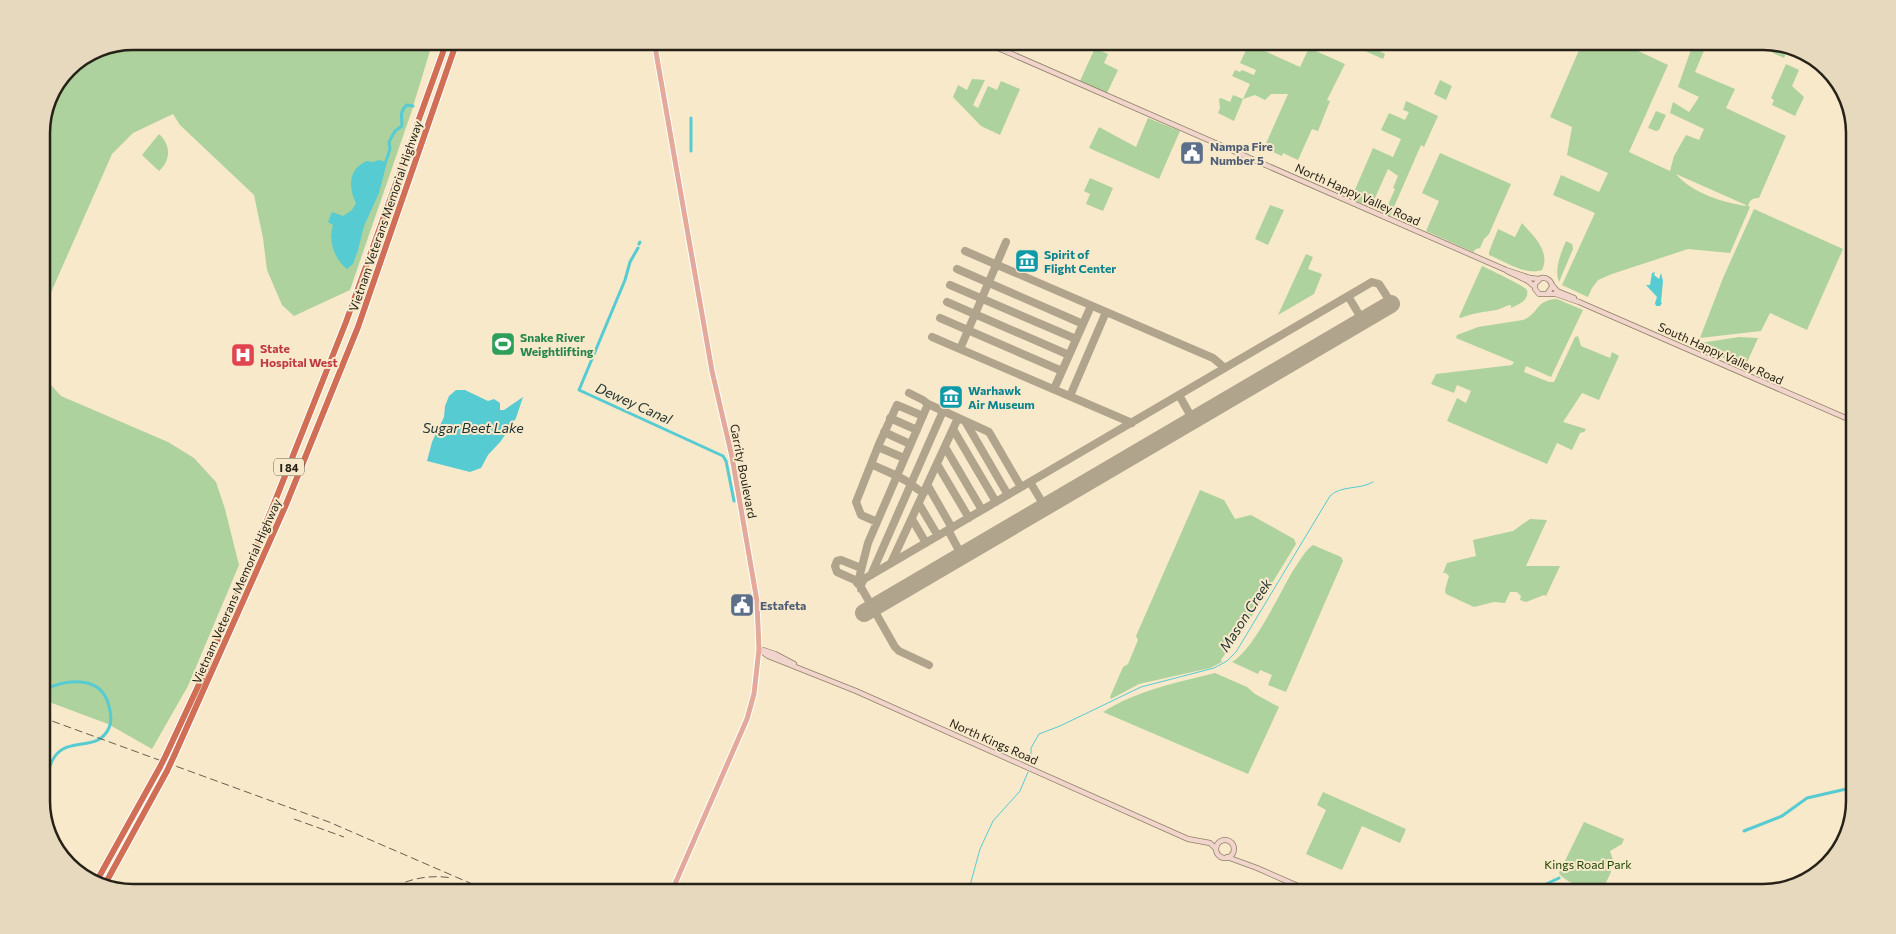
<svg xmlns="http://www.w3.org/2000/svg" width="1896" height="934" viewBox="0 0 1896 934" font-family="Commissioner,sans-serif">
<rect width="100%" height="100%" fill="#f8e9cb"/>
<path fill="#add29d" fill-rule="evenodd" d="M133 41H433L411 113 350 290 294 316 282 305 267 270 263 238 254 195 180 125 173 114 133 133 112 154 49 297 41 306V128L68 68 98 48Z
M1356 41H1380L1376 49 1385 54 1383 59 1354 46Z
M1583 41H1617L1668 65 1629 152 1670 171 1674 156 1686 135 1699 140 1704 129 1670 113 1673 102 1689 112 1699 97 1678 87 1694 41H1708L1695 72 1735 89 1726 108 1786 136 1759 198C1752 198 1750 200 1748 206L1750 207 1730 253 1688 249 1612 274 1598 280 1592 288 1588 297 1562 285 1595 213 1553 195 1561 175 1599 192 1608 173 1567 155 1572 127 1550 117ZM1676 174 1746 205V206C1722 202 1692 193 1676 174Z
M1249 44 1300 67 1309 48 1345 64 1327 100 1330 101 1318 131 1312 129 1298 160 1283 153 1282 156 1264 148 1288 94H1271L1265 100 1255 95 1243 99 1234 121 1218 113 1220 108 1219 99 1221 98 1230 102 1233 95 1243 99 1250 84 1232 76 1235 70 1240 72 1242 70 1254 75 1256 70 1240 63Z
M1772 44 1789 47 1784 58 1769 51Z
M1095 48 1108 54 1104 63 1118 70 1107 93 1080 81Z
M1786 64 1799 70 1792 86 1804 97 1795 116 1772 105 1774 100 1771 98Z
M972 79 985 80 973 105 978 108 988 86 997 90 1001 81 1020 89 1000 135 981 126 953 97 958 85 967 90Z
M1440 80 1452 86 1446 100 1434 94Z
M1406 101 1438 116 1424 147 1421 145 1390 216 1381 212 1384 204 1388 205 1395 189 1393 188 1398 176 1388 169 1371 207 1351 199 1373 148 1393 157 1401 139 1381 130 1389 113 1405 120 1409 112 1403 110Z
M1656 111 1666 115 1659 130 1656 131 1648 128Z
M1148 118 1180 131 1159 179 1089 148 1099 127 1136 147Z
M159 134C171 145 171 160 159 171L142 155Z
M1440 153 1511 184 1489 234 1484 239 1480 248 1476 249 1473 252 1426 231 1439 201 1422 193Z
M1090 178 1113 188 1103 211 1086 204 1090 194 1084 191Z
M1270 205 1284 210 1268 245 1255 239Z
M1754 209 1843 249 1807 330 1770 313 1761 331 1700 338 1723 278Z
M1522 223C1533 236 1551 251 1542 270 1526 276 1504 261 1489 255V252L1498 229 1515 237Z
M1566 241 1572 244 1573 249 1559 282C1554 269 1561 253 1566 241Z
M1306 254 1313 257 1308 269 1322 274 1314 294 1278 315Z
M1482 266C1490 270 1523 285 1527 290 1529 300 1520 304 1511 308V305C1506 305 1502 309 1496 310 1484 312 1472 313 1461 318L1459 317Z
M1557 299 1583 310 1551 377 1526 366 1524 372 1549 382H1554L1575 337 1578 336 1581 346 1610 358 1612 352 1619 356 1599 400 1582 393 1563 422 1586 429 1584 432 1580 433 1572 450 1557 443 1547 464 1447 421 1457 398 1466 403 1471 391 1457 385 1454 393 1431 384 1436 374 1512 365 1514 362 1456 338 1457 335 1478 327 1523 320C1540 313 1535 300 1557 299Z
M1739 337 1758 338 1745 367 1698 347 1700 343Z
M41 374 61 396 168 442 194 458 216 482 225 509 239 565 188 686 152 749 108 724 41 699Z
M1200 490 1224 500 1235 519 1251 515 1294 539 1296 544 1247 624H1236L1223 649 1227 651 1221 660 1222 662 1210 668 1139 684 1111 699 1110 697 1123 667 1128 664 1138 640 1136 636Z
M1530 519 1547 520 1526 566H1560L1546 596 1544 595 1526 602 1520 600 1521 596 1517 592H1510L1505 603 1494 602 1474 607 1446 594 1445 590 1449 576 1446 573H1443L1447 563 1476 556 1473 540 1513 531Z
M1313 545 1341 557 1343 561 1286 692 1268 685 1272 675 1260 670 1258 674 1232 662C1254 650 1280 592 1294 569 1300 561 1305 550 1313 545Z
M1215 673 1247 687 1255 694 1279 707 1248 774 1103 712C1136 691 1178 682 1215 673Z
M1323 792 1406 829 1400 843 1362 826 1342 870 1306 854 1326 810 1317 805Z
M1584 822 1624 839 1622 844 1610 851 1613 860 1610 866 1611 872 1601 893C1591 893 1563 881 1559 873Z"/>
<path fill="#56cbd2" d="M379 160 387 162 379 193 364 226 358 250 353 264 347 269C334 259 328 240 333 225L328 222 332 212 343 216 352 210 356 203C348 187 348 169 367 161L373 162Z
M1655 272 1654 275 1659 279 1661 273 1663 281 1661 302 1662 303 1660 306H1656L1655 303 1657 297 1646 285H1650L1652 273Z
M456 390H465L488 401 494 399 500 403V410H504L523 397 516 418 501 441 488 455 481 468 470 472 427 461 432 442 444 417 445 406 449 396Z"/>
<g fill="none" stroke-linecap="round" stroke-linejoin="round">
<path stroke="#56cbd2" stroke-width="1" d="M1031 763V748L1039 734 1060 726 1141 687 1214 668 1227 661 1236 652 1330 496C1341 485 1360 490 1373 482
M968 893 980 849 993 821 1020 791 1028 772"/>
<path stroke="#56cbd2" stroke-width="3" d="M691 118V151
M386 161 390 149 389 142 395 131 402 126C402 118 399 111 407 105L413 106
M639 244 640 242
M638 248 630 262 625 280 579 390 723 456 726 461 734 501
M41 691C64 680 101 673 109 706 111 713 112 721 109 728 99 749 79 740 63 749 54 754 49 765 48 775 46 785 43 798 45 809 48 825 66 852 74 867
M1744 831 1782 816 1807 798 1855 787
M1527 893 1559 878"/>
<path stroke="#b0a48c" stroke-width="8" d="M965 251 1213 358 1225 368
M957 269 1083 324
M950 285 1076 339
M1348 296 1363 321
M947 302 1069 355
M940 318 1062 371
M932 337 1132 423
M960 349 1006 242
M1054 389 1091 306
M909 393 923 400 928 404 989 432 1021 487
M1179 395 1193 420
M1070 396 1106 312
M928 404 868 543 858 582 895 647 899 651 929 665
M890 418 917 430
M965 421 1008 495
M953 429 996 502
M884 432 910 444
M878 447 904 458
M945 447 982 510
M871 464C883 470 897 475 908 482 914 486 916 489 924 493
M937 464 969 518
M1030 482 1045 507
M928 486 952 528
M919 504 938 536
M912 519 926 543
M877 522 861 515 856 502 879 444 897 405 923 416
M948 530 962 556
M891 563 958 418
M871 575 943 411
M858 584 855 580 837 572 835 566 837 561 841 560 861 568
M861 589V585L864 579 1372 282 1379 284 1388 298V306"/>
<path stroke="#b0a48c" stroke-width="18" d="M864 613 1391 304"/>
<defs>
<path id="secondary" d="M982 41 1506 270 1530 278 1539 279
M1507 271 1528 281 1535 287
M1552 285 1557 291 1574 298
M1547 294 1552 287C1552 281 1547 277 1541 278L1535 284V289L1539 294H1556L1579 302 1855 422
M759 649 768 656 856 691 1188 839 1210 843 1216 849
M763 650 775 654 794 664
M1216 849a9 9 0 1 1 18 0a9 9 0 1 1-18 0Z
M1227 857 1257 868 1314 893"/>
<path id="primary" d="M654 41 712 371 732 457 757 601 759 649 754 694 747 719 671 893"/>
<path id="highway" d="M166 755 201 680 275 501 346 322 447 41
M174 756 285 507 358 327 457 41
M95 884 160 767
M104 886 167 771"/>
</defs>
<use href="#secondary" stroke="#8e8065" stroke-width="6"/>
<use href="#primary" stroke="#fff" stroke-width="7"/>
<use href="#highway" stroke="#fff" stroke-width="8"/>
<use href="#secondary" stroke="#f1d4cc" stroke-width="4.5"/>
<use href="#primary" stroke="#e3a99a" stroke-width="5"/>
<use href="#highway" stroke="#d06f56" stroke-width="6"/>
<path stroke="#675f4e" stroke-width="1" stroke-dasharray="8 4" stroke-linecap="butt" d="M41 717 329 822 493 893
M294 819 344 837
M384 893C405 879 428 874 452 878"/>
<defs>
<path id="highway-bridge" d="M160 767 166 755
M167 771 174 756"/>
</defs>
<use href="#highway-bridge" stroke="#fff" stroke-width="8" stroke-linecap="butt"/>
<use href="#highway-bridge" stroke="#d06f56" stroke-width="6"/>
</g>
<defs>
<symbol id="civic-square" viewBox="-11 -11 22 22"><rect x="-9" y="-9" width="18" height="18" rx="4" fill="#5c6f8a" stroke="#f8e9cb"/><path d="M-.6-6.5H3V-4.5H.6V-3L4-1V1h2V6H-6V1h2V-1L-.6-3ZM-1.2 2.5V6h2.4V2.5Z" fill="#fff"/></symbol>
<symbol id="museum-square" viewBox="-11 -11 22 22"><rect x="-9" y="-9" width="18" height="18" rx="4" fill="#0f9aa8" stroke="#f8e9cb"/><path d="M0-6L6-3V-2H-6V-3ZM-5-1h2V3h-2ZM-1-1h2V3h-2ZM3-1h2V3H3ZM-6 4H6V6H-6Z" fill="#fff"/></symbol>
<symbol id="stadium-square" viewBox="-11 -11 22 22"><rect x="-9" y="-9" width="18" height="18" rx="4" fill="#2e9e5b" stroke="#f8e9cb"/><path d="M0-5a6.5 5 0 1 0 0 10a6.5 5 0 1 0 0-10ZM-3.5-1.8h7v3.6h-7Z" fill="#fff"/></symbol>
<symbol id="hospital-square" viewBox="-11 -11 22 22"><rect x="-9" y="-9" width="18" height="18" rx="4" fill="#e0444e" stroke="#f8e9cb"/><path d="M-5-5h3v3.5h4V-5h3V5h-3V1.5h-4V5h-3Z" fill="#fff"/></symbol>
</defs>
<g fill-rule="evenodd">
<use href="#civic-square" x="1178" y="139" width="28" height="28"/>
<use href="#museum-square" x="1013" y="247" width="28" height="28"/>
<use href="#stadium-square" x="489" y="330" width="28" height="28"/>
<use href="#hospital-square" x="229" y="341" width="28" height="28"/>
<use href="#museum-square" x="937" y="383" width="28" height="28"/>
<use href="#civic-square" x="728" y="591" width="28" height="28"/>
</g>
<g text-anchor="middle" dominant-baseline="central" stroke-width="4" stroke-linejoin="round" paint-order="stroke">
<rect fill="#f8e9cb" stroke="#665e4d" stroke-width="1" x="274" y="458.5" width="30" height="17" rx="4"/>
<g font-size="11" font-weight="bold" fill="#272217">
<text x="289" y="467">I 84</text>
</g>
<g font-size="12" font-weight="bold" fill="#4e5e75" stroke="#f8e9cb" text-anchor="start">
<text x="1210" y="146">Nampa Fire<tspan x="1210" dy="14">Number 5</tspan></text>
<text x="760" y="605">Estafeta</text>
</g>
<g font-size="12" fill="#272217" stroke="#f8e9cb">
<text transform="translate(1358 194) rotate(24)">North Happy Valley Road</text>
<text transform="translate(385 216) rotate(-71)">Vietnam Veterans Memorial Highway</text>
<text transform="translate(1721 353) rotate(24)">South Happy Valley Road</text>
<text transform="translate(744 471) rotate(79)">Garrity Boulevard</text>
<text transform="translate(236 591) rotate(-66)">Vietnam Veterans Memorial Highway</text>
<text transform="translate(994 741) rotate(24)">North Kings Road</text>
</g>
<g font-size="12" font-weight="bold" fill="#0d838f" stroke="#f8e9cb" text-anchor="start">
<text x="1044" y="254">Spirit of<tspan x="1044" dy="14">Flight Center</tspan></text>
<text x="968" y="390">Warhawk<tspan x="968" dy="14">Air Museum</tspan></text>
</g>
<g font-size="12" font-weight="bold" fill="#27864d" stroke="#f8e9cb" text-anchor="start">
<text x="520" y="337">Snake River<tspan x="520" dy="14">Weightlifting</tspan></text>
</g>
<g font-size="12" font-weight="bold" fill="#be3a42" stroke="#f8e9cb" text-anchor="start">
<text x="260" y="348">State<tspan x="260" dy="14">Hospital West</tspan></text>
</g>
<g font-size="12" fill="#1d4700" stroke="#f8e9cb">
<text x="1588" y="864">Kings Road Park</text>
</g>
<g font-size="14" font-style="italic" fill="#1c3132" stroke="#f8e9cb">
<text transform="translate(634 403) rotate(24)">Dewey Canal</text>
<text x="473" y="427">Sugar Beet Lake</text>
<text transform="translate(1245 615) rotate(-57)">Mason Creek</text>
</g>
</g>
<path d="M0 0H1896V934H0ZM133 50H1763A83 83 0 0 1 1846 133V801A83 83 0 0 1 1763 884H133A83 83 0 0 1 50 801V133A83 83 0 0 1 133 50Z" fill="#e7d9bd" fill-rule="evenodd"/>
<path fill="none" stroke="#272217" stroke-width="2.5" d="M133 50H1763A83 83 0 0 1 1846 133V801A83 83 0 0 1 1763 884H133A83 83 0 0 1 50 801V133A83 83 0 0 1 133 50Z"/>
</svg>
